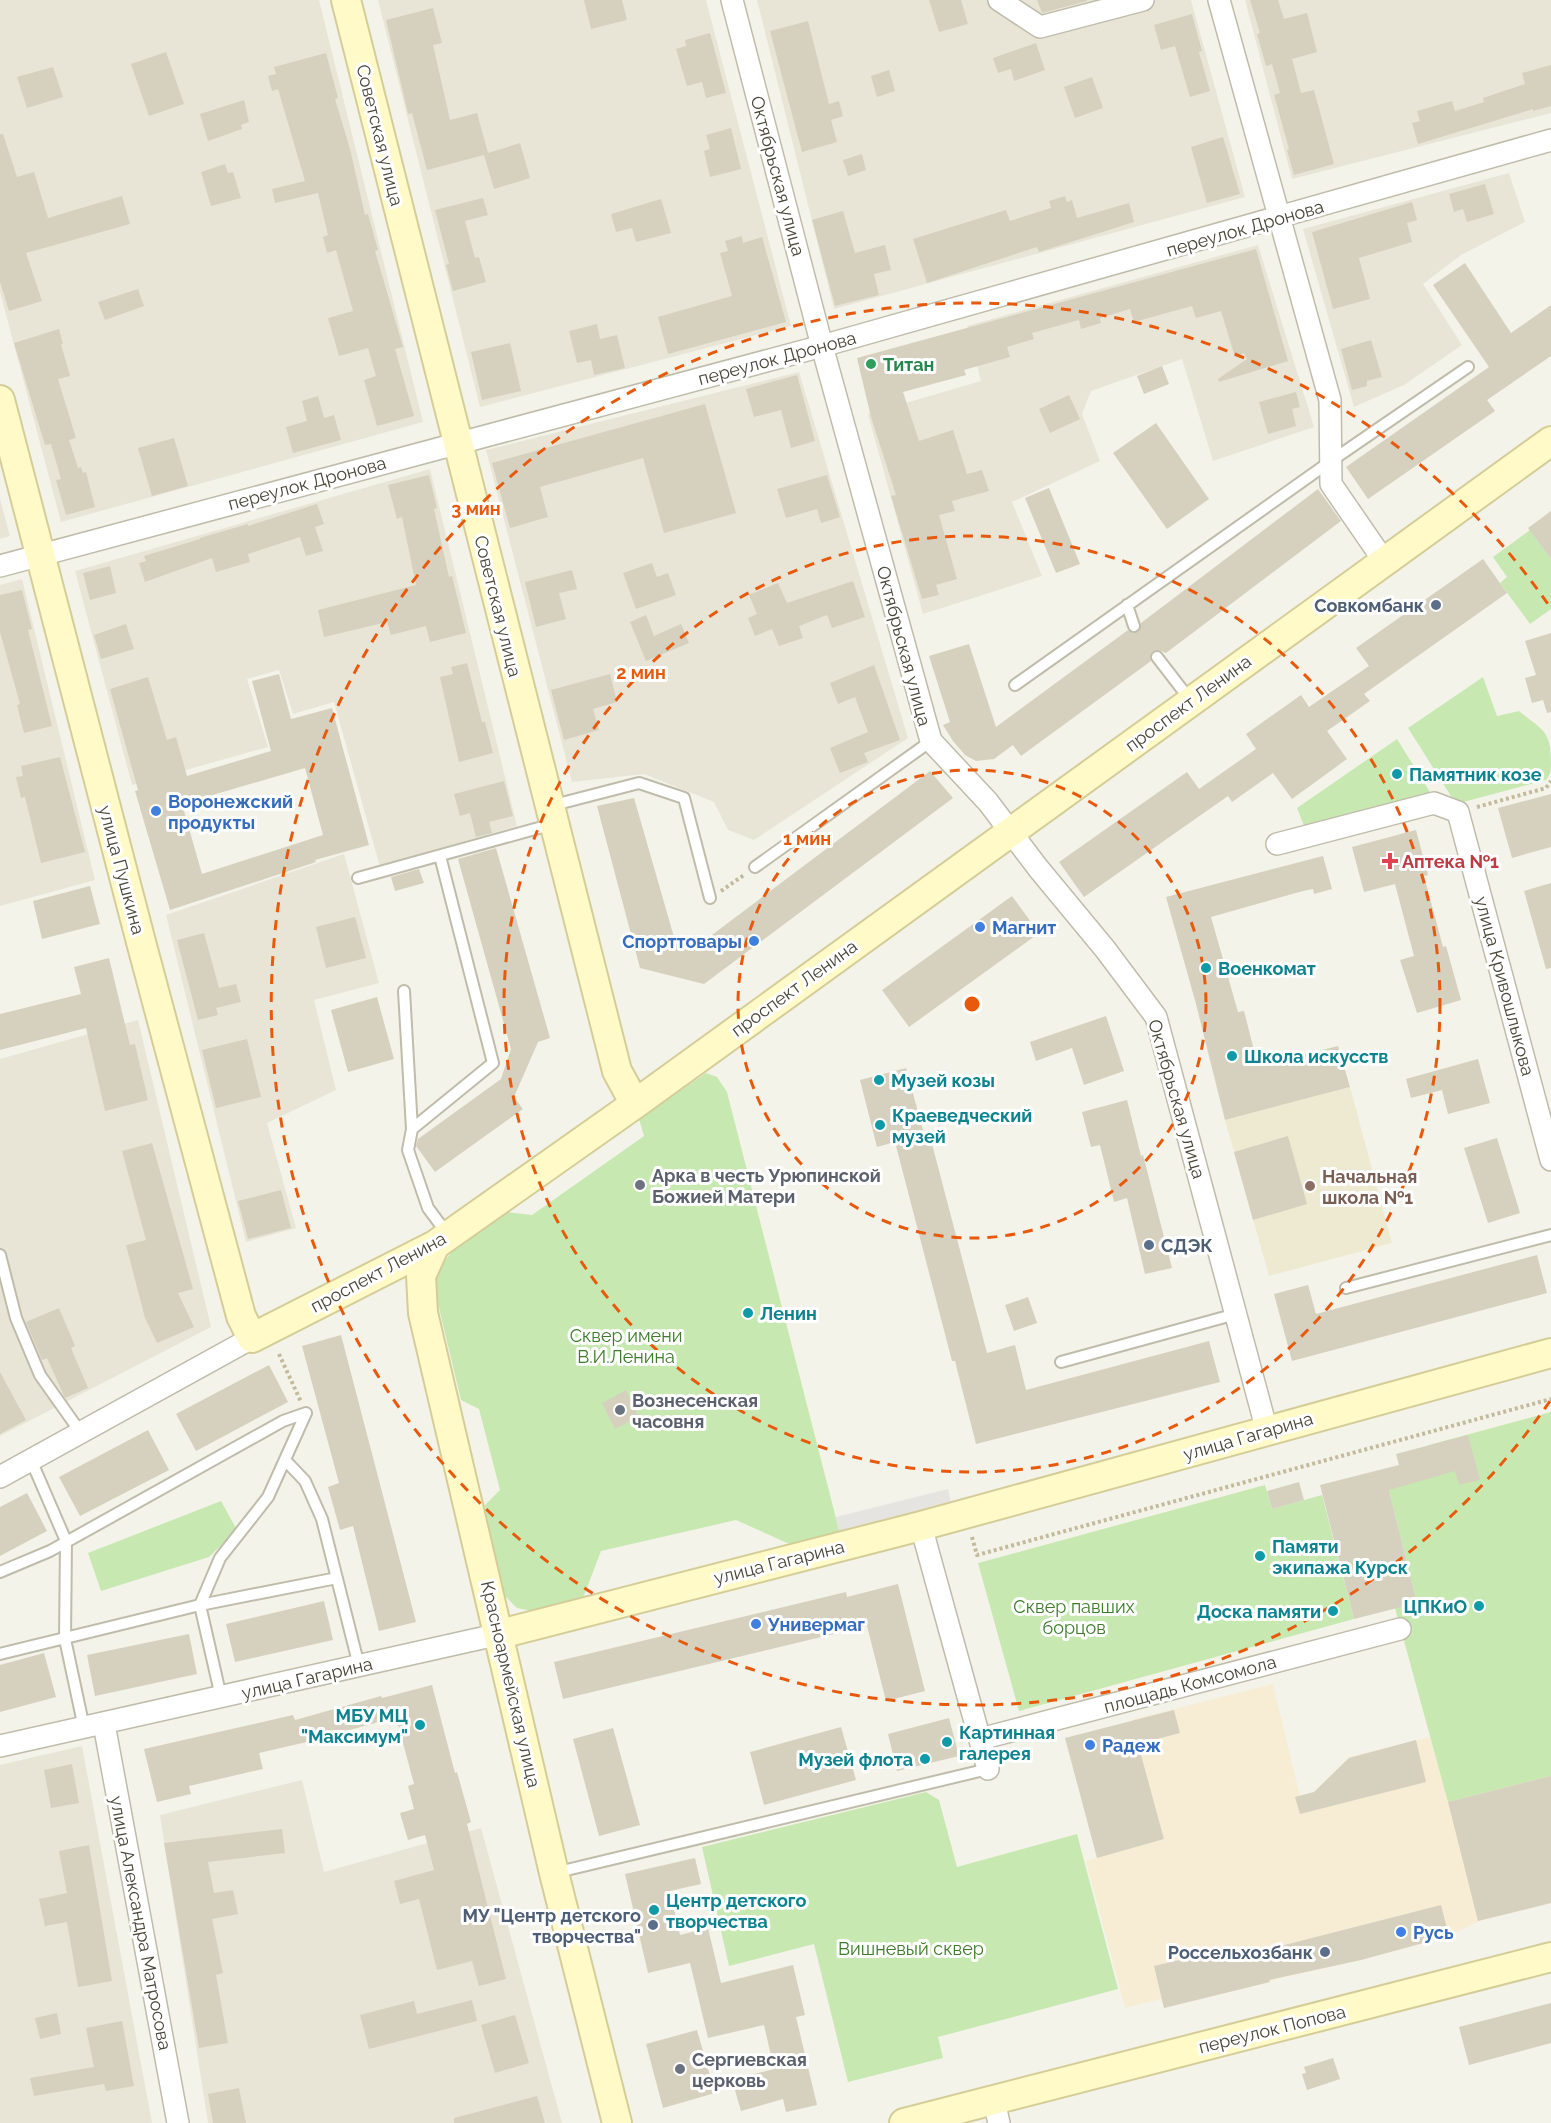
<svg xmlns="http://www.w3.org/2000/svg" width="1551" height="2123" viewBox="0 0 1551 2123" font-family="Raleway,sans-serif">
<rect width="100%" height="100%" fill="#f4f3e9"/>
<path fill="#e8e5d7" d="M0 0H319L423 422 61 522 0 292Z
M378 0H706L791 326 480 407Z
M757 0H1191L1245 197 834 309Z
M1245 0H1551V113L1292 179Z
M1509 173 1525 222 1461 255 1423 284 1462 345 1404 385 1354 407 1303 229Z
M1258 245 1314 427 1213 461 1182 359 1091 391 1082 414 1100 461 1012 502 1042 576 923 614 868 414 981 381 967 326Z
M799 372 908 738 754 840 728 830 714 802 644 774 572 782 486 450Z
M430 469 517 826 380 867 334 702 293 714 279 670 247 679 268 747 132 785 75 571Z
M0 499 10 536 0 539Z
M22 579 95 880 0 906V585Z
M344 854 379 983 314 1000 336 1090 267 1123 296 1228 246 1242 166 915Z
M138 1020 211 1327 0 1436V1059Z
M82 1746 152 2123H0V1765Z
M302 1780 324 1872 481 1828 562 2123H208L160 1815Z"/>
<path fill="#f6edd4" d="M1273 1684 1300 1796 1314 1792 1349 1757 1430 1737 1448 1802 1551 1776V1903L1479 1921 1449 1936 1361 1960 1275 1979 1270 1982 1164 2008 1161 1999 1125 2008 1086 1861 1164 1839 1131 1720Z"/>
<path fill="#eeead2" d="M1350 1087 1392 1243 1269 1276 1225 1120Z"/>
<path fill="#c7e9b1" d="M1530 530 1551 559V609L1530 624 1500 583 1507 577 1493 557Z
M1483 677 1497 716 1519 711C1542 730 1551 730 1551 762 1551 770 1551 774 1546 780L1456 804 1408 728Z
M1397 739 1430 792 1304 826 1297 808Z
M706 1073 717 1077 727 1092 840 1534 794 1546 736 1520 601 1551 583 1598 532 1611 517 1608 505 1596 484 1506 500 1490 479 1409 461 1400 434 1287C441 1248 476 1234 506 1212L532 1215 644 1136 639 1119Z
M1551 1412V1776L1448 1802 1395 1608 1417 1603 1389 1490 1429 1445Z
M1265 1485 1272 1509 1322 1495 1354 1619 1019 1711 978 1563Z
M221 1501 237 1530 209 1557 101 1591 88 1553Z
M926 1792 939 1800 957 1867 1077 1834 1118 1989 938 2037 943 2058 848 2082 814 1944 729 1966 702 1847Z"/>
<path fill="#e6e4e0" d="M948 1489 952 1506 840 1534 836 1517Z"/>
<path fill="#d6d0be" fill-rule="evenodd" d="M584 0H622L627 20 591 29Z
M929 0H961L968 24 939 32Z
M1037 0H1087V1L1042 13Z
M1250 0H1278L1284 19 1307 13 1317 52 1292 59 1301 93 1314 90 1334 164 1294 175 1287 150 1289 149 1274 95 1280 93 1272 64 1266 66 1257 34 1260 33Z
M433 8 442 43 433 45 450 120 477 113 488 153 520 143 530 178 494 189 484 155 427 170 412 113 408 114 386 20Z
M1192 14 1202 51 1199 52 1210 91 1190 97 1175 46 1161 50 1154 25Z
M808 21 829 104 839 101 843 116 831 120 837 142 802 152 770 31Z
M710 33 726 93 706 98 702 82 687 86 676 49 686 46 685 40Z
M1036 43 1045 70 1014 81 1011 69 998 73 993 58Z
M166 52 184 104 149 116 131 64Z
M326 53 338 98 335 99 350 149 365 215 368 214 378 250 375 251 403 347 395 349 414 416 377 426 364 380 376 376 368 348 339 356 328 318 353 311 336 250 327 253 323 237 328 235 318 193 275 203 272 189 305 181 278 89 272 91 268 76 276 74 274 67Z
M1551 65V106L1533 111V109L1418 144 1412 123 1420 121 1417 111 1452 101 1455 111 1484 102 1483 98 1525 84 1522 73Z
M53 67 63 97 27 108 17 77Z
M889 70 895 91 877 97 871 76Z
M1092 77 1103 108 1075 118 1064 87Z
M244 100 249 122 241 125 242 129 208 141 200 114Z
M731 128 741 169 710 177 704 151 710 149 706 135Z
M0 134H3L17 177 34 172 48 218 122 196 130 224 26 253 42 301 9 311 0 282Z
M1223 137 1240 194 1207 203 1191 147Z
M862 154 866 170 848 176 843 160Z
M225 164 228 173 233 172 241 198 211 206 201 172Z
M1485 184 1494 214 1467 222 1463 209 1454 212 1449 194Z
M1065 196 1067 202 1072 200 1077 218 1129 203 1134 222 1039 252 1037 247 927 283 913 239 1006 210 1010 221 1051 208 1049 201Z
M483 198 488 215 465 221 475 258 479 257 486 282 453 291 446 265 449 264 435 210Z
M661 199 671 233 636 242 632 228 616 232 611 214Z
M1412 202 1417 220 1407 223 1412 242 1359 258 1370 299 1333 309 1312 232Z
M843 211 855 253 885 245 891 270 874 274 879 295 835 306 812 220Z
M742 236 743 243 762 237 786 322 668 354 658 317 732 296 720 253 728 251 725 241Z
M1256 249 1288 361 1219 382 1218 379 1247 359 1244 353 1235 357 1221 311 1196 318 1192 306 1134 322 1130 309 1100 318 1101 323 1081 329 1079 320 1032 333 1034 339 1007 347 1010 357 964 370 966 375 903 392 919 441 953 430 967 474 982 470 989 491 952 501 955 511 939 515 957 579 936 585 939 595 922 599 891 496 896 495 871 417 857 358Z
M1465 263 1511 333 1551 305V356L1487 400 1495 411 1368 499 1346 467 1489 367 1433 285Z
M138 289 144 306 105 320 98 302Z
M597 324 600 339 617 335 625 368 594 375 591 360 577 363 569 331Z
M59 329 63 344H61L70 376 58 379 76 438 69 440 78 468 81 467 83 473 86 472 95 507 66 515 56 480 61 479 51 444 45 445 14 343Z
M1371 340 1382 377 1367 381V386L1352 390 1341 349Z
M510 343 521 391 482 400 471 352Z
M1162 366 1169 384 1144 394 1137 376Z
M797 375 815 441 791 448 781 410 754 417 746 389Z
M1296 392 1300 407 1292 409 1296 426 1268 434 1259 402Z
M1069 395 1080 419 1050 433 1039 409Z
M318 396 324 418 334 415 341 440 293 453 286 427 307 421 302 401Z
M705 404 736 513 664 533 643 458 540 487 548 517 510 528 492 463Z
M1156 423 1209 499 1167 529 1113 453Z
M174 438 188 486 152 496 138 448Z
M429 475 437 508 434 509 449 577 452 576 466 633 430 642 426 626 391 635 387 622 324 637 318 610 416 585 402 517 397 519 388 485Z
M827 475 840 517 821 523 817 509 786 518 777 489Z
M1049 488 1080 564 1056 573 1025 498Z
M1318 489 1341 521 1166 653 1159 650 1153 651 1150 655 1151 661 1021 756 1013 745 994 759 976 761 965 755 953 741 943 725 950 722 929 656 969 644 996 727 1128 630 1133 633 1139 631 1141 623Z
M317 504 324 524 315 527 323 551 306 556 300 537 248 554 250 562 216 572 212 558 145 582 139 563 146 561 144 556 200 539V538L248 524V526Z
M1551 511V559L1528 528Z
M1483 559 1507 593 1364 694 1370 701 1327 731 1347 759 1292 799 1273 773 1232 802 1228 796 1084 897 1059 862 1187 772 1199 789 1256 749 1246 734 1301 695 1309 707 1369 666 1356 648Z
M652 563 657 577 668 573 676 595 636 609 623 573Z
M110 566 116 593 90 600 83 573Z
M572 570 577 589 559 593 566 619 536 627 525 582Z
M853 581 865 617 832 628 827 615 799 626 803 638 779 646 772 629 755 636 748 618 757 614 749 595 778 583 787 603Z
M22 590 32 629 28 630 52 726 24 733 17 705 20 704 0 632V595Z
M646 615 654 636 681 624 689 643 646 661 630 622Z
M126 624 134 649 101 659 94 635Z
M1551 633V712L1547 713 1543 700 1532 703 1525 678 1536 675 1525 641Z
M467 663 482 722H485L493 753 459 762 440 677 453 674 451 667Z
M874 665 900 740 864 753 868 762 840 773 830 748 868 732 855 697 838 704 830 683Z
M279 674 291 719 332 708 369 845 315 860 316 862 170 910 135 791 138 790 110 689 148 677 167 740 176 737 187 776 271 751 252 681ZM305 768 323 835 202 874 182 804Z
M610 674 617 702 593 709 599 730 564 740 551 690Z
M60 757 85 852 41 863 25 797 21 798 16 777 23 776 21 766Z
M930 771 953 798 704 984 640 968 597 806 634 798 676 944 696 947Z
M504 781 513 816 489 822 492 833 476 837 470 813 460 816 454 794Z
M1551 794V847L1512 858 1498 808Z
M1416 830 1428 875 1424 876 1443 947 1446 946 1461 1000 1417 1013 1400 960 1414 956 1395 884 1364 892 1352 847Z
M496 848 550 1038 538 1042 514 1097 523 1109 435 1172 416 1146 418 1139 501 1079 511 1049 458 859Z
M1323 856 1332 889 1314 894 1313 889 1303 891 1211 917 1238 1012 1244 1011 1258 1066 1338 1046 1350 1087 1225 1120 1196 1004 1166 897Z
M419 869 424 883 395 891 391 877Z
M1551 883V968L1546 969 1524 891Z
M90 886 100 924 42 939 33 901Z
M1012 896 1039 933 909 1027 882 990Z
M355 917 366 958 326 968 316 927Z
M204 933 219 988 236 984 241 1002 216 1008 218 1015 198 1020 177 940Z
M109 958 130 1045 135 1044 148 1100 105 1111 86 1028 0 1050V1014L81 994 74 967Z
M377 997 394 1059 348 1072 331 1010Z
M1106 1016 1124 1071 1084 1085 1072 1048 1036 1061 1030 1042Z
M247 1039 261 1097 216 1108 202 1050Z
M1478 1059 1490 1103 1448 1114 1442 1090 1411 1098 1406 1079Z
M906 1068 927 1145 932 1144 987 1353 1015 1345 1026 1390 1209 1341 1220 1382 976 1444 955 1361H952L895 1142 877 1147 860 1080Z
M1127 1100 1141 1156 1143 1155 1172 1268 1145 1274 1127 1198 1114 1202 1100 1145 1091 1147 1082 1112Z
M1288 1136 1307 1204 1253 1220 1234 1152Z
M1497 1138 1520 1213 1488 1223 1464 1148Z
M152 1143 193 1289 178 1293 194 1327 157 1343 145 1318 126 1245 146 1240 122 1151Z
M281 1190 291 1228 248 1239 238 1201Z
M1537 1255 1547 1293 1292 1361 1274 1294 1308 1285 1316 1314Z
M1028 1297 1037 1323 1014 1331 1005 1305Z
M59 1308 75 1346 71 1348 88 1388 65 1398 47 1358 42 1360 26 1322Z
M341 1335 416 1622 379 1631 353 1526 340 1530 328 1487 339 1483 302 1346Z
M269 1365 288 1402 196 1451 176 1414Z
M0 1372 26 1420 0 1434Z
M626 1390 639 1417 615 1429 602 1403Z
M148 1430 169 1470 80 1516 59 1477Z
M1468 1435 1480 1480 1459 1485 1455 1471 1389 1490 1417 1603 1354 1619 1320 1485 1399 1465 1396 1454Z
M1299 1482 1304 1500 1272 1509 1267 1491Z
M27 1493 47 1531 0 1556V1507Z
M898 1584 925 1691 886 1701 867 1626 563 1699 554 1662 846 1592 847 1597Z
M324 1601 333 1640 235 1662 226 1624Z
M189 1634 197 1674 95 1696 87 1655Z
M44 1653 56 1697 0 1712V1665Z
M432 1685 455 1773 457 1772 471 1822 467 1824 506 1979 479 1986 472 1961 437 1970 419 1899 400 1904 394 1881 434 1870 425 1835 408 1840 400 1813 414 1809 408 1786 414 1784 396 1717 311 1741 259 1753 263 1769 189 1786 191 1794 157 1802 144 1749 293 1715 295 1720 381 1696 382 1698Z
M1174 1710 1180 1733 1138 1744 1164 1839 1097 1858 1065 1738Z
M949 1718 959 1756 897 1771 888 1734Z
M841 1727 856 1780 764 1805 750 1752Z
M613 1728 640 1825 599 1836 573 1739Z
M1416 1740 1426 1782 1300 1814 1295 1797 1314 1792 1349 1758Z
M72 1764 79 1803 51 1808 44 1770Z
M1551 1776V1903L1478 1921 1448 1802Z
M282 1829 285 1853 208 1862 214 1893 233 1890 238 1914 212 1919 223 1973 216 1975 228 2043 199 2048 164 1843Z
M89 1845 112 1981 78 1987 67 1922 45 1926 39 1899 67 1893 59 1851Z
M695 1858 701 1884 670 1891 680 1935 708 1928 721 1983 793 1965 805 2015 796 2017 817 2105 786 2112 783 2099 741 2111 732 2080 774 2069 764 2025 708 2038 690 1963 648 1973 625 1874Z
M1441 1905 1449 1936 1361 1960 1269 1980 1270 1982 1164 2008 1154 1966 1226 1949 1229 1962 1270 1953 1269 1949Z
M472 2000 477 2021 369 2049 360 2015 414 2001 417 2014Z
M1551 2003V2043L1469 2065 1459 2027Z
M57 2013 61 2034 40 2039 35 2018Z
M515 2015 529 2063 495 2073 481 2025Z
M122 2021 134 2086 106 2091 104 2084 34 2096 30 2078 94 2067 86 2028Z
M697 2030 715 2093 663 2108 646 2044Z
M1333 2058 1340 2079 1307 2090 1302 2074 1306 2073 1304 2067Z
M239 2088 246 2123H213L208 2094Z
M537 2096 545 2123H454V2118Z"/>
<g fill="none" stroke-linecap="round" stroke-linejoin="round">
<defs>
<path id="lane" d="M1127 605 1134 626
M1157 657 1191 701
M1015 685 1331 461 1468 367
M550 806 639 783 684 798 710 898
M440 856 493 1063 412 1129 408 1150 428 1208 448 1235
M755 867 931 741
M358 878 553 824
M404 991 412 1129
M0 1255 16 1318 40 1375 81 1433
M1346 1288 1551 1235
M1061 1362 1236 1314
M31 1460 66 1541 65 1639 84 1728
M285 1460 305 1481 322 1519 359 1666
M0 1572 50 1551 283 1421 306 1413 268 1497 220 1558 200 1605 221 1697
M0 1654 200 1605 337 1578
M554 1873 988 1769"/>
<path id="street" d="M732 0 822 346 931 741 988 802 1038 868 1105 949 1156 1017 1267 1431
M999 0 1040 27 1143 0
M1219 0 1330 400 1331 484 1384 561
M0 566 822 346 1551 140
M1277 844 1434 803 1458 812 1551 1160
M0 1477 252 1338
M921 1526 988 1769
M104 1724 178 2123
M980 1739 1400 1629
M0 1746 500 1634
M994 2101 999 2123"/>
<path id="secondary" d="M346 0 617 1071 635 1104
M0 400 141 942 241 1316 252 1338 435 1245 635 1104 1551 441
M435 1245 421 1276 423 1313 554 1873 617 2123
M500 1634 921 1526 1551 1353
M904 2123 1551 1957"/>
</defs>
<use href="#lane" stroke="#c0bcab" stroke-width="14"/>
<use href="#street" stroke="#c0bcab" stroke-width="24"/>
<use href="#secondary" stroke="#d5cd98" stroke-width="32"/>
<path stroke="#c2ba9c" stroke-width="4" stroke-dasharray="3 3" stroke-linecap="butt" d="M1477 807 1546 788 1551 781
M721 891 744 875
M279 1354 301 1402
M972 1537 977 1555 1551 1399"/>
<use href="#lane" stroke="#fff" stroke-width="10"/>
<use href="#street" stroke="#fff" stroke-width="21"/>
<use href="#secondary" stroke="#fffac8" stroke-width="28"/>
</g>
<g fill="none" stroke="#e8590c" stroke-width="3" stroke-dasharray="10 8">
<circle cx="972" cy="1004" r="234"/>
<circle cx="972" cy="1004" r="468"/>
<path d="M1550 1401A701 701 0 1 1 1550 607"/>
</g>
<circle fill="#2e9e5b" stroke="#fff" stroke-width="2" cx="871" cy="364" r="6"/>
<g fill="#5c6f8a" stroke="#fff" stroke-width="2">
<circle cx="1436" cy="605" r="6"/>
<circle cx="1149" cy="1245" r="6"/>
<circle cx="653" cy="1925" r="6"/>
<circle cx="1325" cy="1952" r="6"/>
</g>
<g fill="#0f9aa8" stroke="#fff" stroke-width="2">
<circle cx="1397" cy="774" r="6"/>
<circle cx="1206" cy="968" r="6"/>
<circle cx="1232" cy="1056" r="6"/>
<circle cx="879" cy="1080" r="6"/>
<circle cx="880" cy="1125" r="6"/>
<circle cx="748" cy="1313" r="6"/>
<circle cx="1260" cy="1556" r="6"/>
<circle cx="1479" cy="1606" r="6"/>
<circle cx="1333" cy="1611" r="6"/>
<circle cx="420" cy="1725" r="6"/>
<circle cx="947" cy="1742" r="6"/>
<circle cx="925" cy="1759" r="6"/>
<circle cx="654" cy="1910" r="6"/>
</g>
<g fill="#3f7fe0" stroke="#fff" stroke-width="2">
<circle cx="156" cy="811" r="6"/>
<circle cx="980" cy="927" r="6"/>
<circle cx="754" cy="941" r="6"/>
<circle cx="756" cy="1624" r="6"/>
<circle cx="1090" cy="1745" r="6"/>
<circle cx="1401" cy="1932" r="6"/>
</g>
<path fill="#e0444e" stroke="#fff" stroke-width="2" d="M1387 852h6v6h6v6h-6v6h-6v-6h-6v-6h6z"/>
<g fill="#6b7280" stroke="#fff" stroke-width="2">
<circle cx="640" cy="1185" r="6"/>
<circle cx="620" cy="1410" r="6"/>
<circle cx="680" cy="2069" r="6"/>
</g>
<circle fill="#8d6e63" stroke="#fff" stroke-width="2" cx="1310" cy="1186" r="6"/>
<g text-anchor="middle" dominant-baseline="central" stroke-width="6" stroke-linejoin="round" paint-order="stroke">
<g font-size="18" fill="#484437" stroke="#fff">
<text transform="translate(380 135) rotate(76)">Советская улица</text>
<text transform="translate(778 176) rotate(75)">Октябрьская улица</text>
<text transform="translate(1245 228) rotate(-16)">переулок Дронова</text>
<text transform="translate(777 358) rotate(-15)">переулок Дронова</text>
<text transform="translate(307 483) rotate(-15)">переулок Дронова</text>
<text transform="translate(498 606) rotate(76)">Советская улица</text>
<text transform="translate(904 646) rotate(75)">Октябрьская улица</text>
<text transform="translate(1188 703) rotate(-36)">проспект Ленина</text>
<text transform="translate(122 870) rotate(75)">улица Пушкина</text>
<text transform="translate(1505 986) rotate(75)">улица Кривошлыкова</text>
<text transform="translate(794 988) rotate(-36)">проспект Ленина</text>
<text transform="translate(1177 1099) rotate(74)">Октябрьская улица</text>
<text transform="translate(378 1272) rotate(-28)">проспект Ленина</text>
<text transform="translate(1248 1436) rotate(-16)">улица Гагарина</text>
<text transform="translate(779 1562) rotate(-14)">улица Гагарина</text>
<text transform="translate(307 1678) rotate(-13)">улица Гагарина</text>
<text transform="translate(511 1684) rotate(77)">Красноармейская улица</text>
<text transform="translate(1190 1684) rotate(-15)">площадь Комсомола</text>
<text transform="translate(141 1923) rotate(79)">улица Александра Матросова</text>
<text transform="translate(1272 2029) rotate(-14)">переулок Попова</text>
</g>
<g font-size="18" font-weight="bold" fill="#27864d" stroke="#fff" text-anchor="start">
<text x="883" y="364">Титан</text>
</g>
<g font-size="18" font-weight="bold" fill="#4e5e75" stroke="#fff" text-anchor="end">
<text x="1424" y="605">Совкомбанк</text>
<text x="1161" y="1245" text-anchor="start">СДЭК</text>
<text x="641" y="1915">МУ "Центр детского<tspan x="641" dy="21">творчества"</tspan></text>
<text x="1313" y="1952">Россельхозбанк</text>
</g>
<g font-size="18" font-weight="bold" fill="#0d838f" stroke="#fff" text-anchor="start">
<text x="1409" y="774">Памятник козе</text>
<text x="1218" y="968">Военкомат</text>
<text x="1244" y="1056">Школа искусств</text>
<text x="891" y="1080">Музей козы</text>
<text x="892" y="1115">Краеведческий<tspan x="892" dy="21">музей</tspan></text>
<text x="760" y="1313">Ленин</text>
<text x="1272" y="1546">Памяти<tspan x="1272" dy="21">экипажа Курск</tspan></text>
<text x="1467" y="1606" text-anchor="end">ЦПКиО</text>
<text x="1321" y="1611" text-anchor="end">Доска памяти</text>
<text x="408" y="1715" text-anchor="end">МБУ МЦ<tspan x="408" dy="21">"Максимум"</tspan></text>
<text x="959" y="1732">Картинная<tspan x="959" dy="21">галерея</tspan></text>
<text x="913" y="1759" text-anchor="end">Музей флота</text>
<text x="666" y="1900">Центр детского<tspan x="666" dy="21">творчества</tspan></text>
</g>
<g font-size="18" font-weight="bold" fill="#366cbe" stroke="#fff" text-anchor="start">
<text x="168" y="801">Воронежский<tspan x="168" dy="21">продукты</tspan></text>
<text x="992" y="927">Магнит</text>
<text x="742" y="941" text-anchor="end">Спорттовары</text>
<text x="768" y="1624">Универмаг</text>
<text x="1102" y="1745">Радеж</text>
<text x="1413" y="1932">Русь</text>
</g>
<g font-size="18" font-weight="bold" fill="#be3a42" stroke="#fff" text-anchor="start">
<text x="1402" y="861">Аптека №1</text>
</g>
<g font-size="18" font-weight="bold" fill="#5b616d" stroke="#fff" text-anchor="start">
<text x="652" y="1175">Арка в честь Урюпинской<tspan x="652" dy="21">Божией Матери</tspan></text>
<text x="632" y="1400">Вознесенская<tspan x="632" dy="21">часовня</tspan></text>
<text x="692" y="2059">Сергиевская<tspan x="692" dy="21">церковь</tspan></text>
</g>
<g font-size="18" font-weight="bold" fill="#785e54" stroke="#fff" text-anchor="start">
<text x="1322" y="1176">Начальная<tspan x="1322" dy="21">школа №1</tspan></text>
</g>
<g font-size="18" fill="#3c7b29" stroke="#fff">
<text x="626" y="1335">Сквер имени<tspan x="626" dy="21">В.И.Ленина</tspan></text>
<text x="1074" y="1606">Сквер павших<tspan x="1074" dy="21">борцов</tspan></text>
<text x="911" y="1948">Вишневый сквер</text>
</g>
</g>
<circle cx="972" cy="1004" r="9" fill="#e8590c" stroke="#fff" stroke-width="3"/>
<g font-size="18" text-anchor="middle" font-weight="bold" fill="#e8590c" stroke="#fff" stroke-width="6" stroke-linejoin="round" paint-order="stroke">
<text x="476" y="515">3 мин</text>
<text x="641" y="679">2 мин</text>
<text x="807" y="845">1 мин</text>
</g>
</svg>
